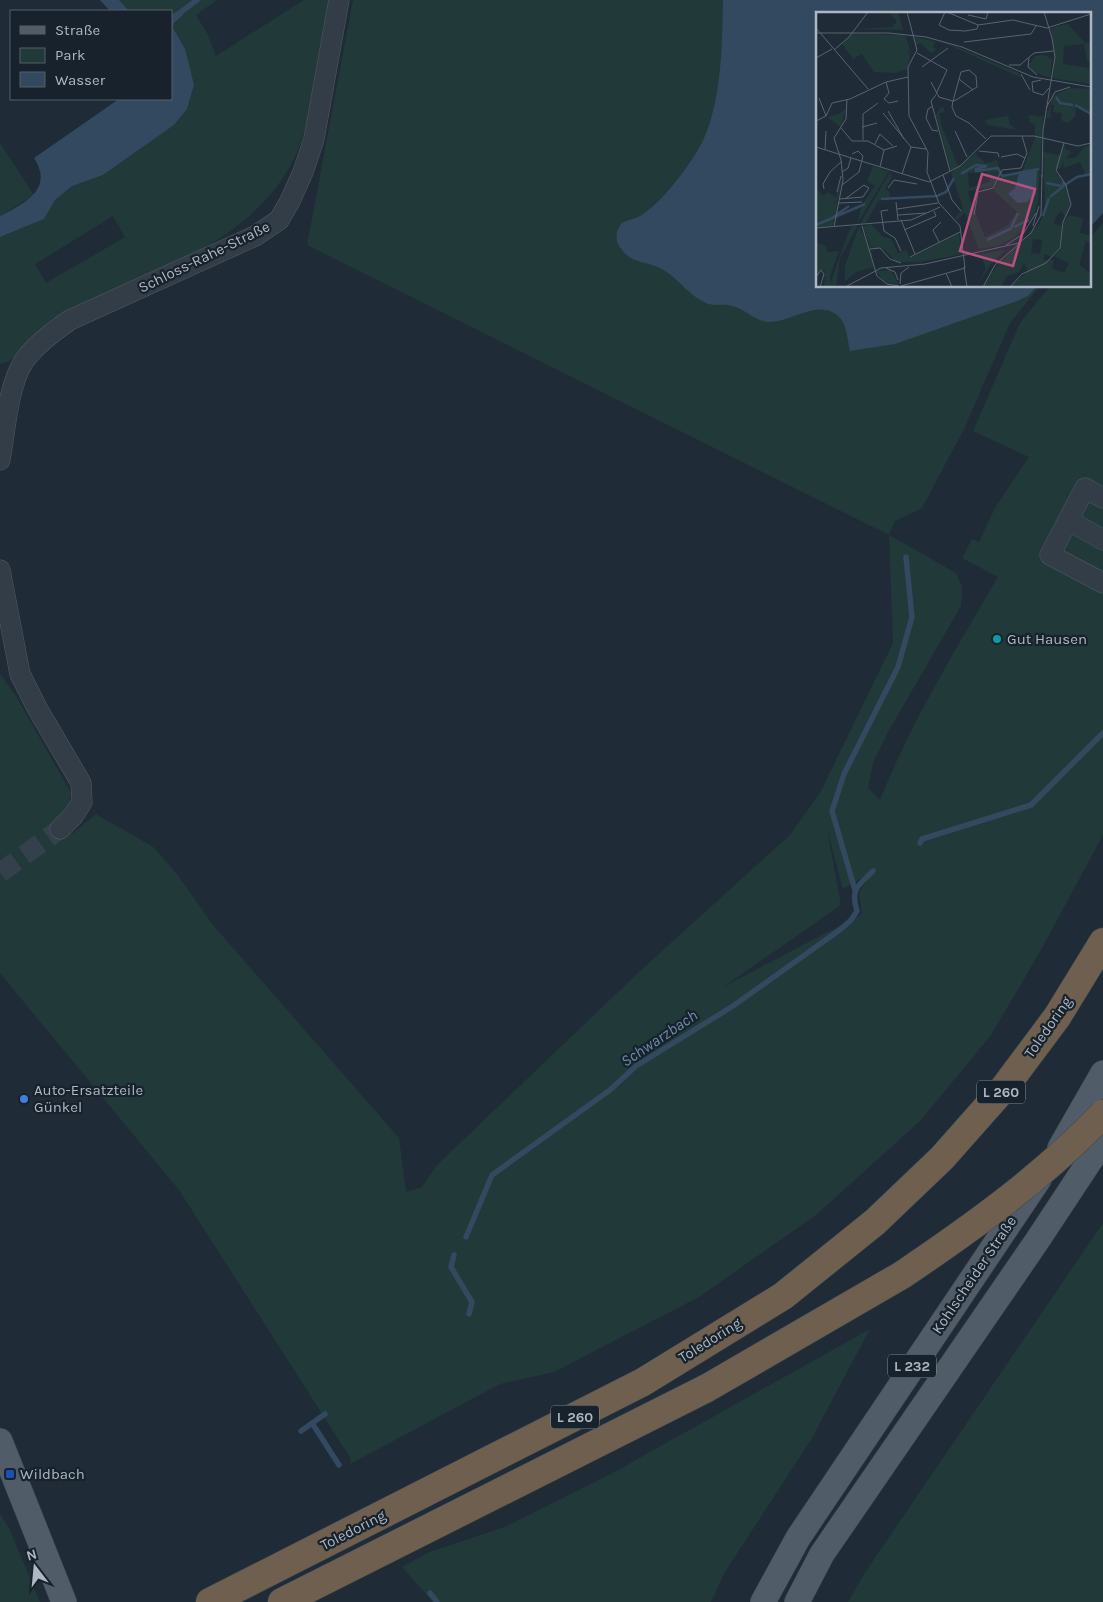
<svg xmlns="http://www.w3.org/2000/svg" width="1103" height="1602" viewBox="0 0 1103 1602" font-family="Karla,sans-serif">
<rect width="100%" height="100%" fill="#1f2c37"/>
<path fill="#223939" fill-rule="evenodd" d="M119 0H217L196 15 207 33 216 56 304 0H330C321 43 317 88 305 130 275 235 163 267 75 309 68 313 58 316 51 321 34 333 23 360 0 364V237L44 219 55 200 72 185 103 175 174 125 187 109 194 85 173 28 174 23 182 15 179 10 171 15V11H129ZM113 216 125 237 46 283 35 264Z
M353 0H1103V213L1089 229V14H817V286H1040L1010 323 964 429 922 508 895 521 889 535 956 573 962 587 961 606 888 732 873 763 868 788 880 800C911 722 956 649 998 577L962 558 972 539 979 542 996 506 1029 457 973 431 1020 323 1050 286H1089V239L1103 223V835L1041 950 991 1035 921 1120 816 1215 699 1297 554 1372 500 1384 350 1464 351 1459 179 1190 0 973V674L16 696 71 793 69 803 55 822 64 836 73 833 96 814 153 847 177 874 213 925 399 1138 406 1192 422 1187 437 1165 639 972 790 835 820 793 893 643 889 535 307 245ZM827 829 843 889 872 872 859 893 862 914 723 987 841 905Z
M0 143 34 195 0 216Z
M1103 1223V1602H848L864 1574Z
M870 1329 812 1438 725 1572 711 1602H433L402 1567 430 1552 507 1526 609 1475Z
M0 1514 9 1528 40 1602H0Z"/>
<path fill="#32495f" d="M100 0H119L129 11H110Z
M723 0H1103V213L1089 228V14H817V286H1037L1028 296 1017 301 895 344 850 351C847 338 847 318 832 312 812 303 790 322 770 322 755 322 746 309 732 306 724 303 714 307 706 303 690 296 682 283 668 273 650 259 630 267 618 244 615 238 617 228 622 223 627 220 635 219 640 216 661 203 679 178 693 158 722 117 722 49 723 0Z
M179 10 183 15 174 23 173 28 185 49 194 85 187 109 174 125 103 175 72 186 55 200 44 219 0 237V216C25 203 54 189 34 158L119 99H171V15Z"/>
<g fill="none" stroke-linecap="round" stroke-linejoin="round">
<path stroke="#32495f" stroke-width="5.5" d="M181 12 197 0
M920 843 922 839 1031 805 1103 733
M855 890 832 811 844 774 898 667 912 617 906 557
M466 1237 492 1175 610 1090 636 1066 733 1006 841 929 851 920 857 911C850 889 858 886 873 871
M454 1255 451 1267 472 1302 469 1314
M312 1423 339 1465
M301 1431 325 1414
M430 1593 437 1602"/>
<path stroke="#34414c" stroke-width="20" stroke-dasharray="20 10" stroke-linecap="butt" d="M0 873 60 829"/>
<defs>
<path id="minor" d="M0 460C5 432 8 385 24 361 35 345 54 331 70 320L255 236 279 220 290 201 303 172 314 139 339 0
M1103 498 1085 488 1050 555 1103 583
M1068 520 1103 540
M0 570 20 674 37 708 81 783 82 802 73 816 60 829"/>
<path id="major" d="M1060 1148 1103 1073
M0 1441 64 1602
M763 1602 798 1538 1039 1179
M797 1602 822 1554 1037 1241 1103 1141"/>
<path id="highway" d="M210 1602 643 1382 783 1296 875 1222 942 1158 1004 1088 1057 1017 1103 942
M282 1602 707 1388 902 1275"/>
</defs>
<use href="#minor" stroke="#505b65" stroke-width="21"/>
<use href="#major" stroke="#3c4651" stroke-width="26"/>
<use href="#highway" stroke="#3d4852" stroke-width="29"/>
<use href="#minor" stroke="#333d47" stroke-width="20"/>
<use href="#major" stroke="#505c68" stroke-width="25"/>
<use href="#highway" stroke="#6e5f4f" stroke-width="28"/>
<defs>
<path id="highway-bridge" d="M902 1275C973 1227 1043 1177 1103 1114"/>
</defs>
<use href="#highway-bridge" stroke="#3d4852" stroke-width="29" stroke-linecap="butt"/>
<use href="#highway-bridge" stroke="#6e5f4f" stroke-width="28"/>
</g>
<circle fill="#0f9aa8" stroke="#18222c" stroke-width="2" cx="997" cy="639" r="5"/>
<circle fill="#3f7fe0" stroke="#18222c" stroke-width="2" cx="24" cy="1099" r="5"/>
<rect fill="#1a4fb4" stroke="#18222c" stroke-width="2" x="5" y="1469" width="10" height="10" rx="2.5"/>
<g text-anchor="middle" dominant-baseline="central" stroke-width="4.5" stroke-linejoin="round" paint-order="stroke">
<g fill="#18222c" stroke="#808b96" stroke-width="1">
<rect x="977" y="1080.5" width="48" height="23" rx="4"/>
<rect x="888" y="1354.5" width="48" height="23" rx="4"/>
<rect x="551" y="1405.5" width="48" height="23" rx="4"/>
</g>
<g font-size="14" font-weight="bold" fill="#adb8c4">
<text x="1001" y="1092">L 260</text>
<text x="912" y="1366">L 232</text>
<text x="575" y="1417">L 260</text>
</g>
<g font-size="15" fill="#adb8c4" stroke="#18222c">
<text transform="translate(204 257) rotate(-26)">Schloss-Rahe-Straße</text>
<text transform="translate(1048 1027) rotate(-55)">Toledoring</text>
<text transform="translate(974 1275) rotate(-56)">Kohlscheider Straße</text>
<text transform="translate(710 1340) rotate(-32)">Toledoring</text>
<text transform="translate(353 1530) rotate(-27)">Toledoring</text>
</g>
<g font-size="15" fill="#adb8c4" stroke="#18222c" text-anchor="start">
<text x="1007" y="639">Gut Hausen</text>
<text x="34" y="1090">Auto-Ersatzteile<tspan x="34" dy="17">Günkel</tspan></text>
<text x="20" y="1474">Wildbach</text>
</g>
<g font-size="16" font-style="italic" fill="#6c8caa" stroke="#18222c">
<text transform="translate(659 1038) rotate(-34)">Schwarzbach</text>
</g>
</g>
<g transform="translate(816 12)">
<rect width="275" height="275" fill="#1f2c37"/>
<path d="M73 0H82L87 18 39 17 75 15 81 10ZM252 12 269 31H275V49H271L268 32 248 34 247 52 275 56V72L237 66 239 48 235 16ZM36 22 89 23 96 43 91 36 94 44 91 57 79 61 58 60 46 42 37 47 26 32ZM99 25 137 33 202 61 206 66 133 33 119 29 117 36 121 37 115 41 105 31 100 33ZM228 43 236 47 234 66 217 60 212 54 219 44ZM254 76 275 77V103L260 95 259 105 251 111 245 108 246 101 237 100 238 93H235L234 106H230L237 84ZM125 95 128 96V100L123 101 126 115 142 154 135 158 120 103ZM30 96 25 115 11 105 23 102ZM227 102 222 189 218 203 199 225 182 234 163 237 149 201 141 208 139 206 147 196 135 160 162 140 160 143 168 149V152L181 148 184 162 176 175 152 179 153 185 169 225 192 213 201 200 177 178 184 165 202 161 207 157 219 126V113L214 110 212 103 225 105ZM169 160 174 165 173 170 153 176 152 161ZM192 104 194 112 201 118 172 113 169 108ZM249 132V137L255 139 250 147 260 145 268 135 275 133V162L270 164 264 150 248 156 247 149 245 156 240 157ZM227 140 244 143 239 159 250 174 254 195 250 205 245 199 239 206 238 212 246 214 243 236 235 245 229 242 227 248H238L236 256 248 261 253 251 238 244 244 238 248 210 253 203 267 206 264 221 275 224V231L270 229 263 253 275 261V275H194L212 259 208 251 203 260 191 264 185 275H168L180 255 224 211 229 194ZM217 227 226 228 224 242 215 241ZM57 154 73 159 41 212 46 193 59 174 51 169ZM74 160 76 165 69 177 73 179 74 186 62 189 50 211 44 212ZM26 164 22 187 16 192 22 189 17 214 0 216V176L7 184 12 180 20 186ZM55 212 67 225 75 227 82 241 90 238 94 246 143 221 146 242 104 250H80L69 238 54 235 47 215ZM42 213 24 246 20 275H8L9 258H5L0 264V230L10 234 11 240 23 239 14 264V272L33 219 36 214ZM43 214 56 241 57 255 40 260 29 269V254ZM189 238 175 252 163 271 170 256 164 242ZM75 258 82 271 81 273 68 269 60 259Z" fill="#223939" fill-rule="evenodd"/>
<path d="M210 158H221L220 182 211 190 202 191 192 182 199 176 203 161Z" fill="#32495f"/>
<path fill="none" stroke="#32495f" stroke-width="2.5" d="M240 85 244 91 257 93M259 93 275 102M145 162 160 153 171 154 160 157V159L182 156 186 164 223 157M246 170 249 173 261 165 275 162M230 171 246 174M234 185 249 173M65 187 121 184 130 180 138 166M227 204 233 186M13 208 33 194M0 213 49 192M198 215 213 208M195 216 202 201M171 228 196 216"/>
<path fill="none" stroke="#58646f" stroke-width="1" d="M91 0 101 38 92 55 93 104 112 140 111 160 123 191 144 214 149 256M129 0 123 13 133 18 149 19 161 17 162 13M131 0 162 13 197 8 231 16 275 2M152 3 170 7 172 0M0 16 52 77M0 21H73L110 25 146 35 217 65 275 75M148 30 215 22 220 14M18 38 33 25 52 0M101 41 131 58 120 82M0 46 16 37M213 46 212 55 221 63M193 53H204L218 41 237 39M106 55 132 36M205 62 214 78M143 67 157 78M225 68 216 70 217 80 227 83 233 76M70 70 73 81 68 87 73 91 82 89M115 70 123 85 133 88 137 89 140 88 161 75 160 64 153 58 145 60 137 89 136 95 140 104 153 111 170 127M120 83 115 89 134 159M3 86 10 104M117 94 112 97 110 106 116 118 122 119M230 96 239 80 254 75M72 99 88 127M67 101 95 135 110 137M0 109 10 104 16 91 34 87 70 70 92 65M46 115 61 111M25 116 36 129H52L68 138 81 134M139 119 151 145M47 128V102L62 91M59 132 64 122 77 134M0 135 113 170 144 154 175 124H218L262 134 275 131M9 138 10 119M163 139 182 141 183 145M185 145 201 142 209 146M64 155 68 138M26 160 32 156 35 146M86 162 95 135M127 163 136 188 145 199M226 165 227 118 239 45 236 26 228 0M26 173 43 160 47 144 42 139 36 142M72 176 78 168 101 172M8 177 7 172 14 160 26 149M21 180 25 164M23 187 47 185 53 176 48 173 29 187M80 190 82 208M23 191 46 190M81 197 122 191M72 198 65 199 68 219 79 226 85 239M82 203 110 201M158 203 162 180 177 176 186 158 205 156 211 141 206 124M85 208 99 242M46 214 61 264 71 272 83 274M217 214 223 194M18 215 27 168 25 148 18 126 30 107 31 87M0 216 95 208 124 195M88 218 120 204 118 199M123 230 117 218 125 210M190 233 207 222 220 201M54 237 64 236 74 247 85 251M94 245 144 220M148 255 151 275M70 256 79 260 82 268M130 261 136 275M0 265 5 258 8 262 4 275M84 272 85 261 93 255M31 274 65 256 109 252 203 231 215 221 225 203 226 163M85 274 149 256M167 275 179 253 204 231M194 275 206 262 230 251 244 236 247 210 255 193 250 173 240 158 248 131"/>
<path fill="#bb5080" fill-opacity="0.15" stroke="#bb5080" stroke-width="2.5" d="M166 162 219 177 197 254 144 239Z"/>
<rect width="275" height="275" fill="none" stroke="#adb8c4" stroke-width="2.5"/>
</g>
<rect x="10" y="10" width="162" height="90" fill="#18222c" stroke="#545e69"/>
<rect x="20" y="26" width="25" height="8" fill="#505c68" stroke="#545e69"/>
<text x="55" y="35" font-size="15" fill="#adb8c4">Straße</text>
<rect x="20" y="48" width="25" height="15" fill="#223939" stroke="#545e69"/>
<text x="55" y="60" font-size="15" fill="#adb8c4">Park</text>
<rect x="20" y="72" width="25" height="15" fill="#32495f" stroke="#545e69"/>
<text x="55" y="85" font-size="15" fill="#adb8c4">Wasser</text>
<g transform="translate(35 1567) rotate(344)" stroke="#18222c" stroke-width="4" paint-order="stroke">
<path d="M0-4L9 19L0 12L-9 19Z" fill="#adb8c4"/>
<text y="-8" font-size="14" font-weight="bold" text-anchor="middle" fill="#adb8c4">N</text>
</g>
</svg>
